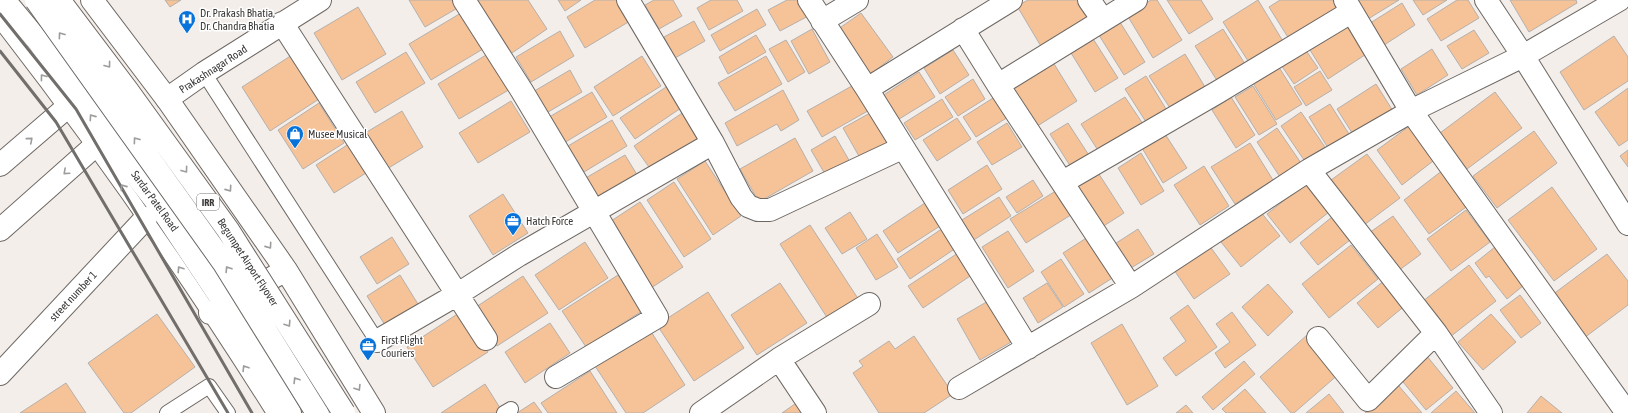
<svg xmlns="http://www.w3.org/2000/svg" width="1628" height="413" viewBox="0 0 1628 413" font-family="'Asap Condensed',sans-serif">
<rect width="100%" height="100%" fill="#f4eeea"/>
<path fill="#f6c297" stroke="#b5b0ac" d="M165 0H181L170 7Z
M409 0H457L461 6 425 27Z
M477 0H528L547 29 509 55 473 3Z
M558 0H581L565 11Z
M595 0H617L630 21 585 48 567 17Z
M654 0H673L682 16 659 29 645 5Z
M711 0H737L743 11 709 30 697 8Z
M787 0H807L814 13 780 31 768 10Z
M1028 0H1078L1090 19 1042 48 1017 6Z
M1151 0H1157L1182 40 1153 58 1127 15Z
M1167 0H1201L1213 19 1189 34Z
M1258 0 1284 43 1250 64 1223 22Z
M1280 0H1339L1343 6 1289 39 1269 7Z
M1356 0H1399L1368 19Z
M1413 0H1447L1423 15Z
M1457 0H1468L1479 18 1441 41 1427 19Z
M1510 0H1576L1577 3 1529 32Z
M1402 3 1415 25 1381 47 1367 25Z
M358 7 386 54 342 80 314 33Z
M757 9 766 25 720 51 711 35Z
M466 10 488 46 431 80 409 44Z
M861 13 893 57 867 77 834 32Z
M1118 19 1145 62 1124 75 1097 32Z
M694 21 705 41 675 58 664 37Z
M1353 23 1371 51 1328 79 1310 50Z
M812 29 830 62 809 74 791 41Z
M1223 29 1245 64 1218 82 1195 46Z
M1474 30 1489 53 1462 69 1447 46Z
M560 31 574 56 531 82 516 57Z
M1090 34 1118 78 1095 92 1068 48Z
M756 35 766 52 728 74 719 57Z
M1614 36 1628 57V81L1584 110 1560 72Z
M786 40 805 72 788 82 769 49Z
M1305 49 1318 68 1294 84 1281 65Z
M1432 49 1448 75 1417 95 1401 69Z
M953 50 969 75 940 94 924 68Z
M406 52 425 83 375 113 356 82Z
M491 52 512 88 459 119 438 84Z
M1185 54 1205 87 1170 108 1149 76Z
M292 55 319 99 270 131 242 87Z
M642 56 661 86 613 116 594 87Z
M766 56 782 84 735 111 718 83Z
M1051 59 1077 101 1031 130 1005 88Z
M1277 64 1302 104 1276 120 1251 80Z
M570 70 582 92 543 115 531 93Z
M1320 71 1332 90 1306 106 1294 87Z
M919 72 935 97 891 124 876 100Z
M1146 76 1166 109 1146 122 1125 89Z
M973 79 985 99 958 116 945 97Z
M859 82 873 108 822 137 807 111Z
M672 83 687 104 635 139 620 118Z
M1376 84 1393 111 1354 136 1337 109Z
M1253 86 1277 124 1259 135 1235 97Z
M1628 88V140L1619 146 1595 112Z
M783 90 799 120 781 131 777 124 737 146 725 123Z
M592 92 607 117 559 146 544 120Z
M1495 92 1522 128 1467 169 1440 133Z
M1001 93 1013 114 976 137 963 117Z
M1125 97 1145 127 1101 155 1081 124Z
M1231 97 1255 135 1236 148 1212 110Z
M942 99 953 117 915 140 904 123Z
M511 101 530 132 478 163 459 133Z
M319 103 344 143 303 169 278 130Z
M1330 104 1349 134 1328 148 1309 117Z
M688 109 704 134 651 170 634 146Z
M402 111 423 147 382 172 360 136Z
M1301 112 1325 147 1304 160 1281 126Z
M870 113 891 150 864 165 843 128Z
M957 118 971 139 937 161 923 140Z
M612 120 627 146 584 172 568 146Z
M1007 123 1022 147 992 165 977 142Z
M1068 123 1092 160 1074 172 1050 134Z
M1412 124 1437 158 1402 185 1377 150Z
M1277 128 1301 163 1280 177 1257 142Z
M1534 131 1557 163 1497 208 1473 176Z
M1165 134 1187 168 1163 183 1142 148Z
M835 136 853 167 829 181 811 150Z
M795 138 813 171 759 202 740 169Z
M355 140 374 168 334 193 316 165Z
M1250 143 1273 180 1235 204 1211 167Z
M1628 150V167L1620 156Z
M1141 153 1164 191 1141 205 1118 168Z
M1367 154 1400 198 1364 225 1331 180Z
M625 155 639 178 598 202 584 179Z
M705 161 741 216 713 235 677 179Z
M987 165 1002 189 963 214 948 190Z
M1204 166 1229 206 1200 225 1174 185Z
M1443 170 1469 205 1429 234 1404 200Z
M1097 171 1124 213 1102 227 1075 185Z
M1033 180 1043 196 1017 213 1006 197Z
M674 182 711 239 684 257 647 200Z
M1306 183 1329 212 1290 243 1267 214Z
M1552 187 1597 249 1554 281 1508 220Z
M1059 189 1074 213 1026 243 1010 219Z
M503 194 528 233 493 255 469 216Z
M999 197 1011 216 969 243 957 223Z
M640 202 683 267 651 288 608 223Z
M925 203 940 226 898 253 883 231Z
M1466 210 1490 242 1451 271 1427 239Z
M1260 211 1280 236 1241 267 1221 242Z
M850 212 867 239 842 254 825 228Z
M1393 216 1421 254 1398 271 1369 233Z
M1332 217 1350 240 1318 265 1300 243Z
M810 225 859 300 828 319 780 244Z
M946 226 959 246 910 279 897 259Z
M1138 229 1154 254 1126 271 1110 247Z
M1008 231 1034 271 1008 288 982 247Z
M877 234 898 267 876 280 856 248Z
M1091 235 1117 275 1089 293 1063 253Z
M392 237 409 264 377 284 360 257Z
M585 242 608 278 559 310 535 275Z
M1209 245 1230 274 1194 299 1174 270Z
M1351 245 1378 279 1329 318 1302 284Z
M1495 247 1524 285 1507 299 1489 276 1486 278 1475 263Z
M961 251 976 272 923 308 908 286Z
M1607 254 1628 281V305L1584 338 1552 295Z
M1061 259 1084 294 1064 307 1041 272Z
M1469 265 1496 301 1450 337 1423 301Z
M400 275 421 309 388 330 367 296Z
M618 275 642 311 586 347 562 311Z
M523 276 548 313 497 346 473 309Z
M1386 279 1407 304 1378 328 1357 303Z
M780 283 807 323 757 355 731 315Z
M1047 283 1063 307 1038 323 1023 298Z
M1268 284 1293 312 1268 336 1242 307Z
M708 292 744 348 694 381 657 325Z
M1520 295 1541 323 1521 338 1500 310Z
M990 300 1013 341 980 360 957 319Z
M1188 305 1217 347 1176 376 1163 358 1186 341 1170 318Z
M462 311 488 352 433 387 407 347Z
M1232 312 1256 345 1225 368 1215 353 1230 342 1216 324Z
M157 314 195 367 131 413H124L88 363Z
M1491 314 1516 342 1483 370 1458 342Z
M550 323 570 353 525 383 505 352Z
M1122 324 1158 386 1127 405 1091 343Z
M650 330 685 385 643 413H626L595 366Z
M1307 335 1340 373 1294 413H1291L1260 377Z
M914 336 953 394 924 413H879L853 373 863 366 859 361 889 341 895 349Z
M1426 355 1453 388 1426 410 1399 377Z
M1244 361 1255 374 1213 410 1202 397Z
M590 371 617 413H548L541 403Z
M66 383 86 413H20Z
M485 384 502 411 499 413H441Z
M1398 385 1422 413H1365Z
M1245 389 1266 413H1226L1222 409Z
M1456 391 1475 413H1431Z
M1329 394 1344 413H1306Z
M1541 396 1562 413H1527Z
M802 399 812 413H782Z
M534 402 542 413H517Z
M1186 405 1193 413H1176Z"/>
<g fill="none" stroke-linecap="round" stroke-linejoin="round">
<defs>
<path id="service" d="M0 21C98 147 189 278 274 413
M204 73 377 341
M167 413 209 386 228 413
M504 413 511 409"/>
<path id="minor" d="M464 0 522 91 657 317 556 377
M628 0 713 143 741 197 748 206 758 210H770L902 148
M809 0 867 89 1028 348
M1089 0 1103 20
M1345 0 1411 111 1627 413
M1486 0 1523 56 1628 224
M822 21 857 0
M282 23 486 339
M963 29 998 85 1131 287
M998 85 1136 0
M867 89 1011 0
M167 99 204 73 320 0
M1309 170 1436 333 1491 413
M1063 182 1218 92 1351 12
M1318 338 1368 400 1436 333
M377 341 458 294 519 255 713 143
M779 359 815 413
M0 374 146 218
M959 388 1131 287 1309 170 1417 108 1523 56 1619 0
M701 413 779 359 869 304"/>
<path id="tertiary" d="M0 165 79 97
M0 230 106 136"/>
<path id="primary" d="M4 0 39 42 106 136 159 205 225 304 290 413
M92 0 167 99 286 270 374 413
M210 313 286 270"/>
</defs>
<use href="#service" stroke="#6d6864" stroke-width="16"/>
<use href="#minor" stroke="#6d6864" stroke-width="24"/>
<use href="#tertiary" stroke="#6d6864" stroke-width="24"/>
<use href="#primary" stroke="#6d6864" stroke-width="24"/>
<use href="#service" stroke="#fff" stroke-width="14"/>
<use href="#minor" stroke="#fff" stroke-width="22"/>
<use href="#tertiary" stroke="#fff" stroke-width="22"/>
<use href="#primary" stroke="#fff" stroke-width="22"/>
<path stroke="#716e6b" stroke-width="3" d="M0 14 76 109 252 413
M0 51 56 122 228 413"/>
<defs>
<path id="primary-bridge" d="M36 0 223 262 317 413
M59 0 127 90 228 230 344 413"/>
</defs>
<use href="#primary-bridge" stroke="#6d6864" stroke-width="24" stroke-linecap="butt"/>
<use href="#primary-bridge" stroke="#fff" stroke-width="22"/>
</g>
<defs><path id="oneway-chevron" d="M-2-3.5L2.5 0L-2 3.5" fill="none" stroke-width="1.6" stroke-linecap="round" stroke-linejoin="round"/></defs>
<g stroke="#9c9c9a">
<use href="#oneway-chevron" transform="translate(61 35) rotate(-126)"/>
<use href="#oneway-chevron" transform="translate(108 65) rotate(53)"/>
<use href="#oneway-chevron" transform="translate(43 77) rotate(-127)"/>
<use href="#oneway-chevron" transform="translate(92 117) rotate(-125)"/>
<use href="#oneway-chevron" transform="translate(30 140) rotate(-41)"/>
<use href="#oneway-chevron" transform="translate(136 140) rotate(-126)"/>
<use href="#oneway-chevron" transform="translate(185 170) rotate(54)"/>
<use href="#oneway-chevron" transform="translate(66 172) rotate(138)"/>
<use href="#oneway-chevron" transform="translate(123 187) rotate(-125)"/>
<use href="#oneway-chevron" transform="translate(229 189) rotate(55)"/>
<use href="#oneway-chevron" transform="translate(269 246) rotate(55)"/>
<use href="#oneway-chevron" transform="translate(180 269) rotate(-124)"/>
<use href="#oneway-chevron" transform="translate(228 269) rotate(-122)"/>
<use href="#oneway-chevron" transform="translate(288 324) rotate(57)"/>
<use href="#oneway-chevron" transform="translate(245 368) rotate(-122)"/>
<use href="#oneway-chevron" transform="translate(296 380) rotate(-122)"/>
<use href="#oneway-chevron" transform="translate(358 388) rotate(58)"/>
</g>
<defs>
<symbol id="hospital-pin" viewBox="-11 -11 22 30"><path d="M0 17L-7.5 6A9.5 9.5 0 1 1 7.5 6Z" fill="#0772da" stroke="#fff"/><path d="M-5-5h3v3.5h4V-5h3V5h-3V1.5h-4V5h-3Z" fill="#fff"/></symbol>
<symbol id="shop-pin" viewBox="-11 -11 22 30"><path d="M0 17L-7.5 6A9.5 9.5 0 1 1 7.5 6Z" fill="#0772da" stroke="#fff"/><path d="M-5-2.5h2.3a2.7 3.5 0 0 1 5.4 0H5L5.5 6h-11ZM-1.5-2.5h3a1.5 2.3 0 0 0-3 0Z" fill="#fff"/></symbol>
<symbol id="office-pin" viewBox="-11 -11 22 30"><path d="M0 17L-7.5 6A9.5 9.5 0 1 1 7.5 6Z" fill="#0772da" stroke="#fff"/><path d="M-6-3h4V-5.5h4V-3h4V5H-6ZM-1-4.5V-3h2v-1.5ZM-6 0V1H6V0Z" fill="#fff"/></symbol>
</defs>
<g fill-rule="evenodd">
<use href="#hospital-pin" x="177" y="9" width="20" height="27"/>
<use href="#shop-pin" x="285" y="124" width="20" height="27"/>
<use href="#office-pin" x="503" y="211" width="20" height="27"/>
<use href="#office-pin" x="358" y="336" width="20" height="27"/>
</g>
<g text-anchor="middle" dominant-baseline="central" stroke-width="3" stroke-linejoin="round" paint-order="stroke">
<rect fill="#fff" stroke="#757472" stroke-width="1" x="197" y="194" width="22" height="16" rx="3"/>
<g font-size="10" font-weight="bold" fill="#3a3836">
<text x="208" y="202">IRR</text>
</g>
<g font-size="11" fill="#3a3836" stroke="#fff" text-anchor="start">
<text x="200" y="13">Dr. Prakash Bhatia,<tspan x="200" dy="13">Dr. Chandra Bhatia</tspan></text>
<text x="308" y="134">Musee Musical</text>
<text x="526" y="221">Hatch Force</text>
<text x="381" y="340">First Flight<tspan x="381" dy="13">Couriers</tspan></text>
</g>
<g font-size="11" fill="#3a3836" stroke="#fff">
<text transform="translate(213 69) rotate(-33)">Prakashnagar Road</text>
<text transform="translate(155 201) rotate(54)">Sardar Patel Road</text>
<text transform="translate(248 262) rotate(57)">Begumpet Airport Flyover</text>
<text transform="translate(73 296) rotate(-47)">street number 1</text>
</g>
</g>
</svg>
